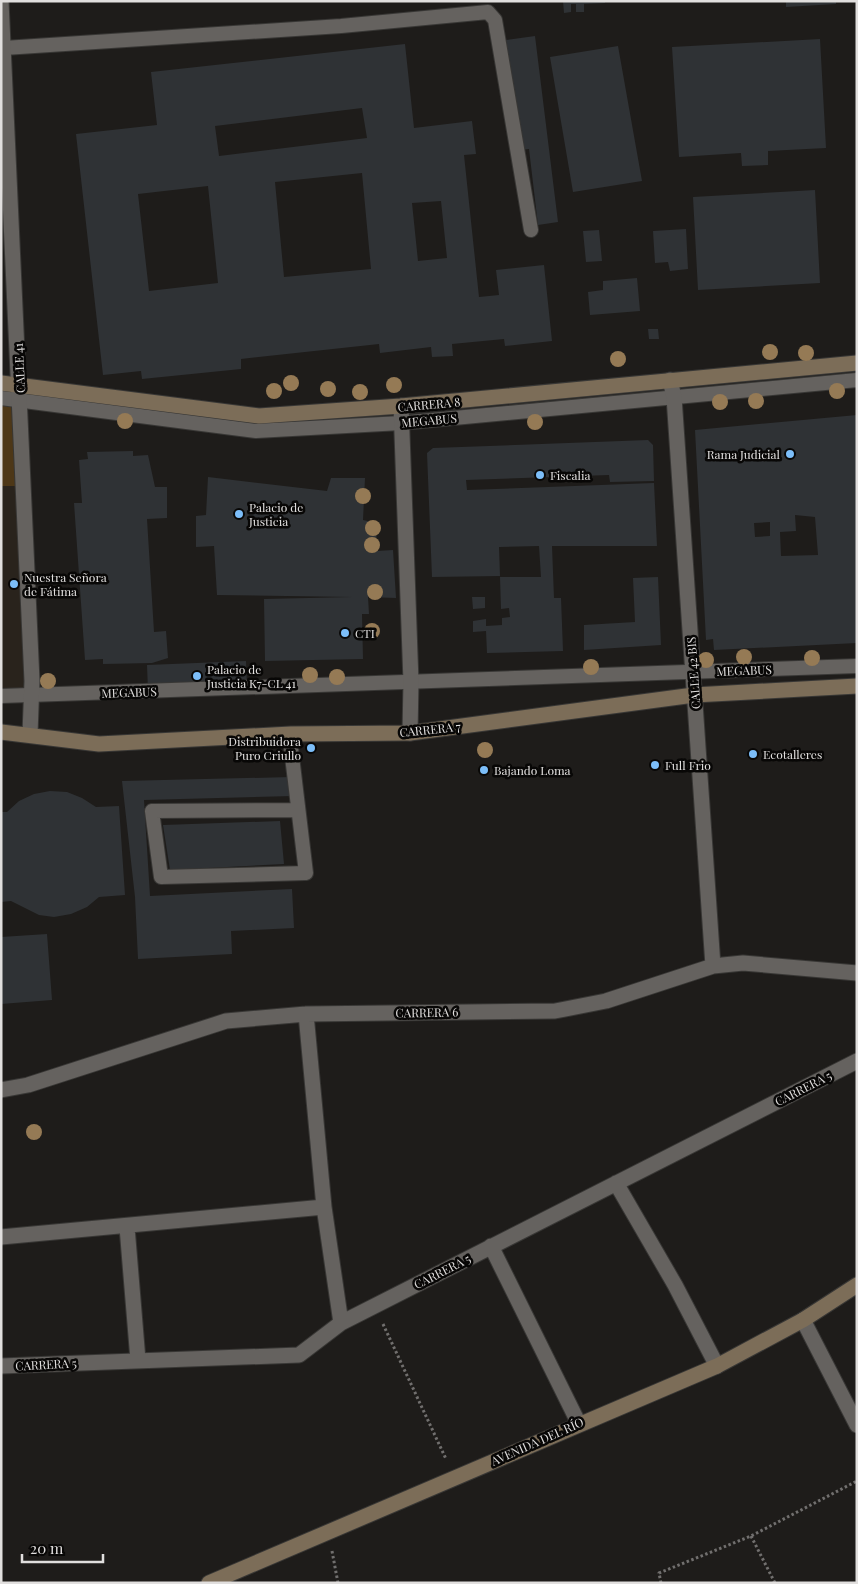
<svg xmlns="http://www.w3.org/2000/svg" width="858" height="1584" viewBox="0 0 858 1584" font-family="'Playfair Display',serif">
<rect width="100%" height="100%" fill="#1e1c1a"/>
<path fill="#29231c" d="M1 486H23L32 695 1 696Z"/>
<path fill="#4d3717" d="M1 398 21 401 23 486H1Z"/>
<path fill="#2f3235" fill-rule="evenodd" d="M563 1H605V3L584 4V12H576V4H571V12L564 13Z
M786 1H836V4L786 7Z
M535 36 558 222 538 225 529 149 520 150 506 40Z
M820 39 826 148 768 151V165L742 166 741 153 679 157 672 47Z
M405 44 414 128 472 121 476 154 464 155 479 297 499 295 496 270 544 265 552 341 505 346 504 339 452 344 453 356 432 357 431 347 380 353 379 344 241 359V369L142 379 141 371 103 375 76 134 157 125 151 72ZM362 108 367 138 219 156 215 126ZM362 173 371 269 284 277 275 182ZM208 186 218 283 149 291 138 194ZM441 201 447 258 418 261 412 203Z
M618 46 642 181 573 192 550 57Z
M815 190 820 283 698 290 693 197Z
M686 229 688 269 670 271 668 262 655 263 653 231Z
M599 230 602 261 586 262 583 231Z
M637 278 640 311 590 315 588 292 603 290V281Z
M648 329H658L659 339H649Z
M857 415V643L714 650 713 639 706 640 695 430ZM795 515 815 517 818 555 781 556 780 532 796 531ZM770 522V536L755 537 754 523Z
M648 440 653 445 654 481 610 482 609 475 466 480 467 490 654 483 657 546H552L554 598H561L563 651 487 653 486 631 473 632V621L486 619V626L502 625V618L510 617 509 608 501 609 500 577H541L539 546 499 547 500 576 432 577 427 453 433 448Z
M133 451V456L148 455 155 487H167V518L147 519 154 632 166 631 168 658 152 663 103 664V659L85 660 74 503H82L79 460 88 459 87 452Z
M208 477 327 491 331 478H365L363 520 376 523 377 551 393 550 396 598 368 597 369 614H362L363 659 265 661 264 599 352 597 217 595 214 546 196 547V516L206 515Z
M658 577 661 645 584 650V625L635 622 633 578Z
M472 597H485V608L473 609Z
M246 661 247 688 148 691 147 665Z
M291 777 293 796 144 800 150 896 292 889 294 928 231 931 232 954 138 959 135 897 122 781Z
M50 791 67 792 82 798 96 807 119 806 125 895 99 897 87 907 71 914 54 917 39 915 11 901 1 902V812H7L19 801 34 794Z
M280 821 284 864 170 870 163 825Z
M47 934 52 1000 1 1004V937Z"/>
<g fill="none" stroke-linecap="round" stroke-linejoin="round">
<defs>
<path id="service" d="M4 48 341 26 488 12 495 20 531 230
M1 398 256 431 401 423 857 380
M1 696 857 666
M291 734V748L306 873 161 877 152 811 298 810"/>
<path id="minor" d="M1 1 32 681 30 734
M670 380 674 397 713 966
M401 406 411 682 410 733
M306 1014 324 1207 341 1323
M1 1090 28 1085 226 1021 306 1014 555 1011 606 1001 713 966 743 963 857 973
M616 1183 675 1285 717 1366
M127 1227 138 1360
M1 1237 324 1207
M491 1246 579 1424
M803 1320 857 1425
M1 1366 299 1355 341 1323 857 1061"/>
<path id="secondary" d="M1 383 259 416 401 406 857 363
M1 732 99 744 291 734 410 733 694 695 857 686
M209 1583 717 1366 803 1320 857 1285"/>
</defs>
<use href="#service" stroke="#383735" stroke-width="16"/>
<use href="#minor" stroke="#383735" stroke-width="17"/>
<use href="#secondary" stroke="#383735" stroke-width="17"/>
<path stroke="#716f6e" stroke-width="3" stroke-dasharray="2.5 2.5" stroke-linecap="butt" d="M383 1324 446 1459
M751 1536 775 1583
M332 1551 338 1583
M661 1583 659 1573 751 1536 857 1481"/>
<use href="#service" stroke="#65625f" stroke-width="14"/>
<use href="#minor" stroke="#65625f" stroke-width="15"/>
<use href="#secondary" stroke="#7c6d58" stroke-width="15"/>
</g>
<g fill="#957a55">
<circle cx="770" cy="352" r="8"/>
<circle cx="806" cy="353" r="8"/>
<circle cx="618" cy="359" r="8"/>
<circle cx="291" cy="383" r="8"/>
<circle cx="394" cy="385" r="8"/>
<circle cx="328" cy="389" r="8"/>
<circle cx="274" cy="391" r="8"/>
<circle cx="837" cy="391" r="8"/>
<circle cx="360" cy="392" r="8"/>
<circle cx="756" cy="401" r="8"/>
<circle cx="720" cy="402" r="8"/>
<circle cx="125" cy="421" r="8"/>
<circle cx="535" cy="422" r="8"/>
<circle cx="363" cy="496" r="8"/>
<circle cx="373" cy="528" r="8"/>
<circle cx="372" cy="545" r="8"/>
<circle cx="375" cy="592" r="8"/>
<circle cx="372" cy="631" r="8"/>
<circle cx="744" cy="657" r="8"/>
<circle cx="812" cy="658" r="8"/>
<circle cx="706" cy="660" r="8"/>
<circle cx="591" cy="667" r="8"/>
<circle cx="310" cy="675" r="8"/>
<circle cx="337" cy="677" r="8"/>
<circle cx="48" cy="681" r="8"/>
<circle cx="485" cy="750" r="8"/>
<circle cx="34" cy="1132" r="8"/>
</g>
<g fill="#7cbef9" stroke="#080706" stroke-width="2">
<circle cx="790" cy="454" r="5"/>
<circle cx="540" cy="475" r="5"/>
<circle cx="239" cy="514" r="5"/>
<circle cx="14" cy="584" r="5"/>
<circle cx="345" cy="633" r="5"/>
<circle cx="197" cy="676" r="5"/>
<circle cx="311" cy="748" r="5"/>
<circle cx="753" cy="754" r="5"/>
<circle cx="655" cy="765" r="5"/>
<circle cx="484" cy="770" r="5"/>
</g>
<g text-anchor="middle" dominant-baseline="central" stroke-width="5" stroke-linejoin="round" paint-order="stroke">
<g font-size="12" fill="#e1dfde" stroke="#080706">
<text transform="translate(19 368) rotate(-93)">CALLE 41</text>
<text transform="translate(429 404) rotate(-5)">CARRERA 8</text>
<text transform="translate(429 420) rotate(-5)">MEGABUS</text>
<text transform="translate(744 670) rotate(-2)">MEGABUS</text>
<text transform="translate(693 673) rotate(-94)">CALLE 42 BIS</text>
<text transform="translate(129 692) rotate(-2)">MEGABUS</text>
<text transform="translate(430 729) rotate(-6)">CARRERA 7</text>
<text transform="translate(427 1012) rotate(-1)">CARRERA 6</text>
<text transform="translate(803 1088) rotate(-27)">CARRERA 5</text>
<text transform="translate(442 1271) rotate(-27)">CARRERA 5</text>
<text transform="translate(46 1364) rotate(-3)">CARRERA 5</text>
<text transform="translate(537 1441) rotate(-24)">AVENIDA DEL RÍO</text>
</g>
<g font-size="12" fill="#e1dfde" stroke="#080706" text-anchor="start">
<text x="780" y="454" text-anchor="end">Rama Judicial</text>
<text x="550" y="475">Fiscalia</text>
<text x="249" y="507">Palacio de<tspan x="249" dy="14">Justicia</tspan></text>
<text x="24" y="577">Nuestra Señora<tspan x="24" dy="14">de Fátima</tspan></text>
<text x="355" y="633">CTI</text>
<text x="207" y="669">Palacio de<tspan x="207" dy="14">Justicia K7-CL 41</tspan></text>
<text x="301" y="741" text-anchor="end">Distribuidora<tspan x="301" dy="14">Puro Criullo</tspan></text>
<text x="763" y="754">Ecotalleres</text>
<text x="665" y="765">Full Frio</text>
<text x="494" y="770">Bajando Loma</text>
</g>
</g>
<rect width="858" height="1584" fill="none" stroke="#e1dfde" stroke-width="5"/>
<path d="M22 1554v8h81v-8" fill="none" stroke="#e1dfde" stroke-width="2.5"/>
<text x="30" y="1554" font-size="15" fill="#e1dfde" stroke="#080706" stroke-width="4" paint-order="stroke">20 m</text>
</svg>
